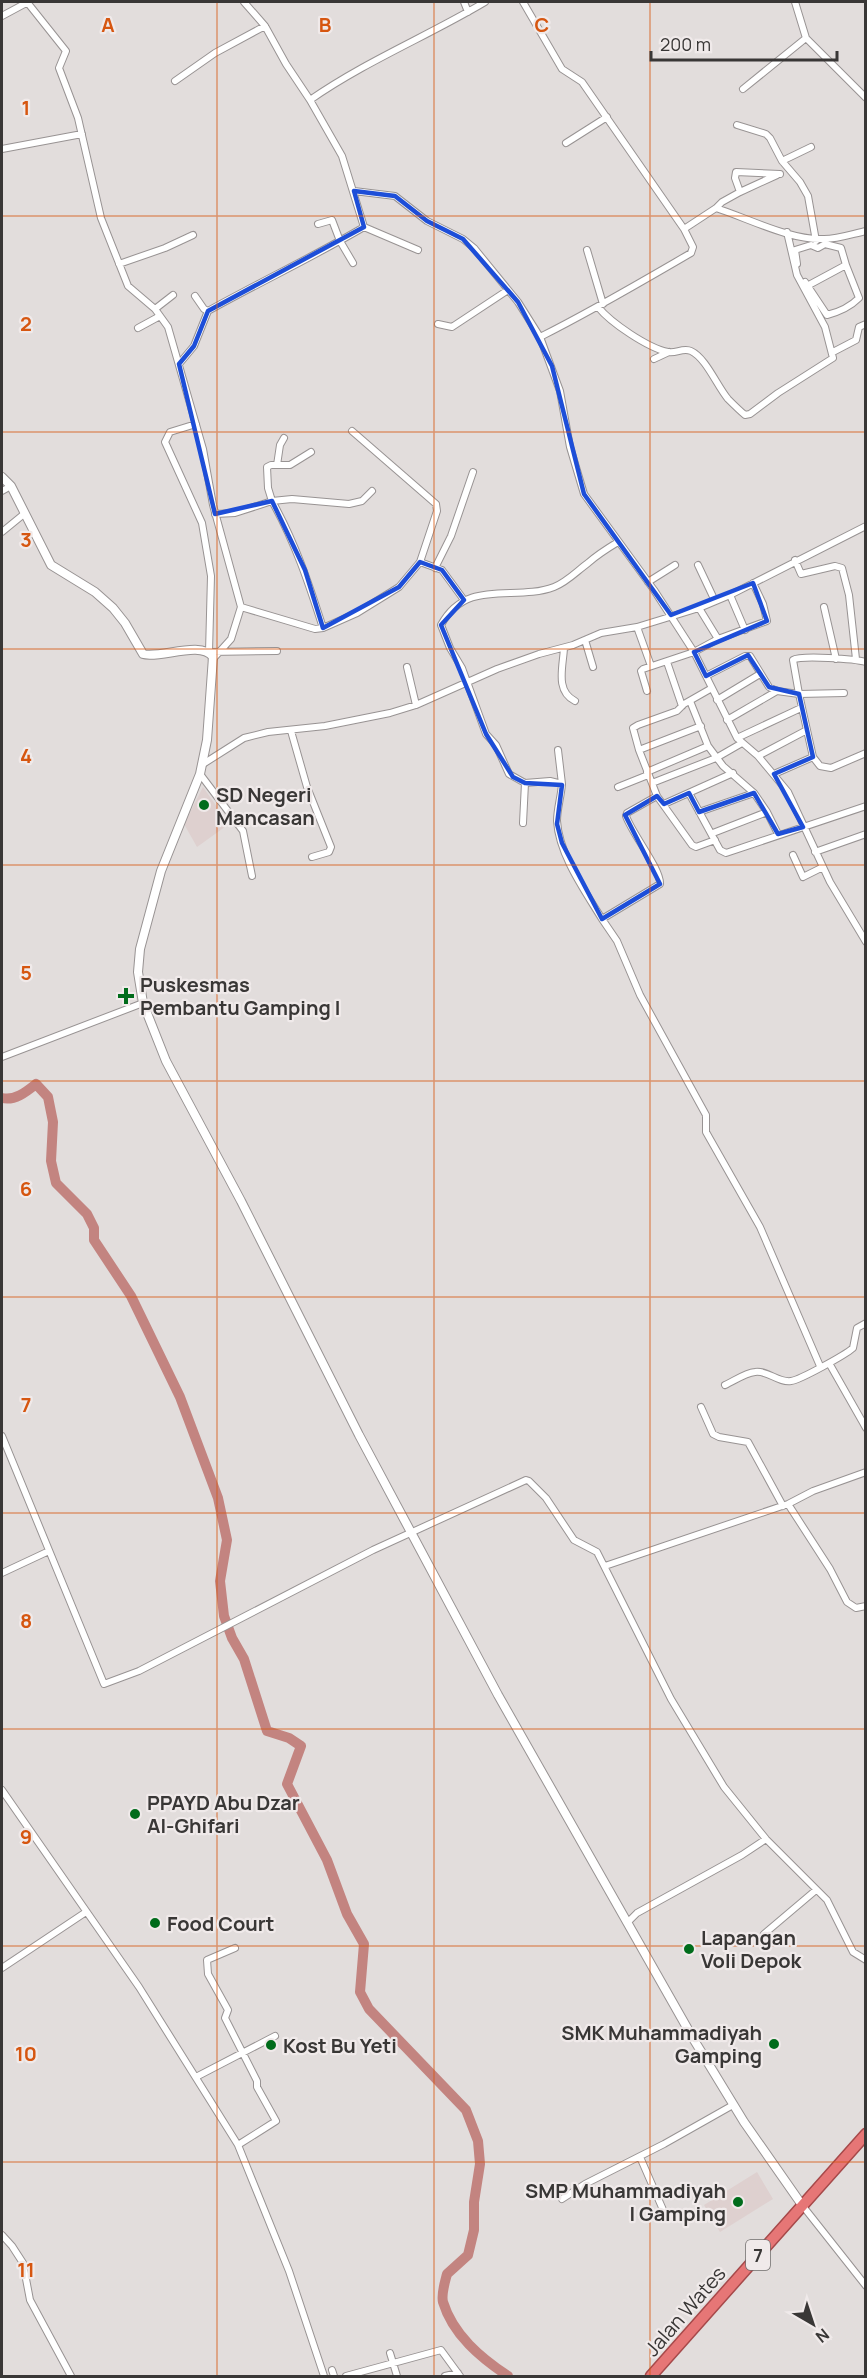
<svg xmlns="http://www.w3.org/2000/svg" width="867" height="2378" viewBox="0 0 867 2378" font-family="Manrope,sans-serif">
<rect width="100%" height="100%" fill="#e2dddc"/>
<path fill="#ded0cf" d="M203 787 229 824 197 847 184 824Z
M757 2172 773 2199 720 2232 704 2205Z"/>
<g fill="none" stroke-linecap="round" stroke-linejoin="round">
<path stroke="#c38480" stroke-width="10" d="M2 1098C15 1101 26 1092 36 1084L48 1097 53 1122 51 1161 56 1183 87 1214 94 1228V1240L131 1296 180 1397 218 1498 227 1540 220 1581 224 1616 232 1638 244 1659 267 1731 289 1738 301 1746 287 1784 327 1860 347 1914 364 1944 360 1992 369 2009 466 2110 478 2141 480 2164 474 2202V2230L468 2255 447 2274C445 2282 441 2294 443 2302 453 2335 481 2358 508 2376"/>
<defs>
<path id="minor" d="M27 2 66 51 59 68 78 118 101 218 128 286 155 309 168 327 203 449 213 505 241 607 231 639 212 660
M244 2 265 26
M464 2 468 12
M523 2 562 69 582 82 684 229 693 247 691 253C641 282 592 311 540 337L560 391 570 447 584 494 654 590 694 652 737 738 758 756 788 792 830 882 866 942
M795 2 806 38 866 98
M2 16 28 2
M175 81 215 53 265 26 286 64 310 100
M743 89 806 38
M737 125 766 134 770 138 782 161 800 182 808 196 816 241
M566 143 607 117
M2 149 82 134
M782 161 811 147
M354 191 395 196 427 221 463 239 474 248 518 302 540 337
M740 192 777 175
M716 208 722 202 740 192 735 178 736 172 780 174
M318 224 332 220 340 241 353 263
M364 227 418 250
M684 229 716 208C747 218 792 241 824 239 838 239 852 234 866 231
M587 250 603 304
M119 264 165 248 193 235
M797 264 795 250 811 245 818 248 825 244
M805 282 827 315C839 312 850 307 859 298L846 265
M807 286 846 265 841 248 825 244 826 241
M195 296 204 309 208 311C260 282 313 257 364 227L342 156 310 100C366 61 428 36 485 2
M598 307C611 323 648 348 668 352 676 354 683 347 691 351 706 358 717 386 728 399 733 404 739 410 745 415L750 414 778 393 833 358 825 327 797 275 787 232
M155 309 173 295
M438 324 452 327 508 290
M138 328 160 316
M833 352 856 340 859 327 866 324
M654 359 669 352
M179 364 194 346 208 311
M196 424 170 432 165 442 202 523 211 576 209 652 277 651
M311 452 290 465H271L267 467 268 488 272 501 292 499 349 504 362 501 372 491
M277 465 280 445 284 438
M2 491 11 486
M215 514 235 513 272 501C295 542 309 584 323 628
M2 532 24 514
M795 560 801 574 835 566 842 568 849 595 856 659
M420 562 442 570 464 600
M698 565 715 601
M435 568 451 536 473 472
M648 582 675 565
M730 595 745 630
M241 607 315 629 323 628 357 613 399 587 420 562 437 511 436 504 352 431
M824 607 836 659
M699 608 718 639
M637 627 651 666
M585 640 593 667
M564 648C563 667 555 691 575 701
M667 662 682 706
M407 667 416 705
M706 676 745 656H750L769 687 777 691 799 694 813 757 820 766 831 768 866 753
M712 688 684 704 677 711 638 725 633 728 639 750 657 796 692 845 696 847 715 840
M647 691 641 671 643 669 694 652 718 639 767 621 763 604 753 583
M844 693 799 694 793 660C801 655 855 659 866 662
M717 700 760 674
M690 701 708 746 723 766 754 793 767 812 778 834
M727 720 777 691
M291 731 307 787 331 847 329 852 312 857
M737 738 801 708
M558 750 562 784
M639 750 701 726
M758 756 807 730
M203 764 244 738 268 732 325 726 390 713 416 705 497 669 539 654 573 645 601 633 637 627 699 608 730 595 866 526
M647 772 708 746
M200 774 243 831 252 876
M774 774 813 757
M652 783 716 758 742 743
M618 787 648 775
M689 793 720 850 726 853 866 806
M657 796 627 813 626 816C632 834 661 869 660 884L602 919 617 941 640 995 706 1115V1132L760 1227 820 1366
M664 804 733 773
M699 812 754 793
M523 823 525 783
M713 833 767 812
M815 852 866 834
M793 855 803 877 823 867
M602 919C585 891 559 855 557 821 557 809 561 797 562 784L550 781 525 783 509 774 496 745 486 734 462 668 450 648 441 625C467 577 515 602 554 587 567 582 577 571 588 563 597 555 608 548 618 542
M2 1057 143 1003
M829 1363 866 1428
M725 1385C734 1381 745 1373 755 1372 768 1370 778 1383 791 1381 800 1380 845 1355 853 1348L857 1328 866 1323
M701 1407 713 1434 719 1437 748 1442 783 1506
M2 1436 104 1684 139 1671 373 1550 526 1480 529 1481 546 1498 574 1540 597 1552 671 1699 724 1787 766 1839 827 1900 853 1952 866 1960
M788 1504 830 1569 847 1602 856 1608 866 1606
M605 1566 788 1504 813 1491 866 1472
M2 1573 49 1551
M2 1790 139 1987 238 2145 289 2271 324 2376
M627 1923 637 1913 742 1855 766 1839
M764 1934 816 1890
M235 1948 207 1960 208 1974 228 2010 225 2018 257 2081V2087L276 2121 238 2145
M2 1968 86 1912
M196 2077 275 2036
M640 2157 664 2212
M562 2199 585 2184 664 2144 733 2105
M802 2205 866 2286
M2 2235 12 2246 23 2263 30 2300 71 2376
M390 2353 397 2376
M332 2370 334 2376
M346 2376 441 2350 460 2376
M445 2376 458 2373"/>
<path id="tertiary" d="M2 477 11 486 51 565 95 592 113 608 125 623 143 654C160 659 201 640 213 657L207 740 200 774 161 871 140 949 138 972 143 1003 166 1061 241 1201 359 1435 498 1695 694 2040 744 2122 802 2205"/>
<path id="trunk" d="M651 2376 866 2134"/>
</defs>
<use href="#minor" stroke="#989393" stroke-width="8"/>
<use href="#tertiary" stroke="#989393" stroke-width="10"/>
<use href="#trunk" stroke="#a6494a" stroke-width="13"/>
<use href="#minor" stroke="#fff" stroke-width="6"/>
<use href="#tertiary" stroke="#fff" stroke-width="8"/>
<use href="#trunk" stroke="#e67676" stroke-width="10"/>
</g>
<path fill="none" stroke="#1d4ed8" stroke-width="4.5" stroke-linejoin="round" d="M354 191 395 196 427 221 463 239 518 302 552 366 584 494 671 615 753 583 767 621 694 652 706 676 748 655 769 687 799 694 813 757 774 774 803 827 778 834 754 793 699 812 689 793 664 804 657 796 625 815 660 884 602 919 562 843 557 824 562 785 525 783 513 777 486 734 441 625 464 600 442 570 420 562 399 587 323 628 305 570 272 501 215 514 179 364 194 346 208 311 364 227Z"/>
<path fill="none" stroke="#d65610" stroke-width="1.5" stroke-opacity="0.55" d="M217 2V2376M434 2V2376M650 2V2376M2 216H866M2 432H866M2 649H866M2 865H866M2 1081H866M2 1297H866M2 1513H866M2 1729H866M2 1946H866M2 2162H866"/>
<g fill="#006c1b" stroke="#f0eaea" stroke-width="2">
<circle cx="204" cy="805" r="6"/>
<path d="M123 987h6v6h6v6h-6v6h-6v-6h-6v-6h6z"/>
<circle cx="135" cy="1814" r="6"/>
<circle cx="155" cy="1923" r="6"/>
<circle cx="689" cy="1949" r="6"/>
<circle cx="774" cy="2044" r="6"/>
<circle cx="271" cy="2045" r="6"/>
<circle cx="738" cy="2202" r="6"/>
</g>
<g text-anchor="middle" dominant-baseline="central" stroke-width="4.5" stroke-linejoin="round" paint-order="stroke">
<rect fill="#f0eaea" stroke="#706d6c" stroke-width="1.5" x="746" y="2240" width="24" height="30" rx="4.5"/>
<g font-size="18" font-weight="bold" fill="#393736">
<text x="758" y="2255">7</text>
</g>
<g font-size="20" font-weight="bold" fill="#393736" stroke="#f0eaea" text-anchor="start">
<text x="216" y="794">SD Negeri<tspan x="216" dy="23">Mancasan</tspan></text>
<text x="140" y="984">Puskesmas<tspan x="140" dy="23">Pembantu Gamping I</tspan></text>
<text x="147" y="1802">PPAYD Abu Dzar<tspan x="147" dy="23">Al-Ghifari</tspan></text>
<text x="167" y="1923">Food Court</text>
<text x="701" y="1937">Lapangan<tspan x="701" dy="23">Voli Depok</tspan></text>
<text x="762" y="2032" text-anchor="end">SMK Muhammadiyah<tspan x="762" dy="23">Gamping</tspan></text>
<text x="283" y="2045">Kost Bu Yeti</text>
<text x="726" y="2190" text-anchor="end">SMP Muhammadiyah<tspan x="726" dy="23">I Gamping</tspan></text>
</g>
<g font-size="20" fill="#393736" stroke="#f0eaea">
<text transform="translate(685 2311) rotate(-49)">Jalan Wates</text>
</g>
</g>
<g font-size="20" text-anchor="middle" font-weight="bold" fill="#d65610" stroke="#f0eaea" stroke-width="4.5" stroke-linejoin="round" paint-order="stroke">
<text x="108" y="32">A</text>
<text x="325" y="32">B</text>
<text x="542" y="32">C</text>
<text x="26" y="115">1</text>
<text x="26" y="331">2</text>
<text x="26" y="547">3</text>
<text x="26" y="763">4</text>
<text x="26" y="980">5</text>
<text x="26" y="1196">6</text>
<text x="26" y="1412">7</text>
<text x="26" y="1628">8</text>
<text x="26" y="1844">9</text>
<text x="26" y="2061">10</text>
<text x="26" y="2277">11</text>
</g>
<rect width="867" height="2378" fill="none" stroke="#393736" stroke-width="6"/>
<g transform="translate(813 2324) rotate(141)" stroke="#f0eaea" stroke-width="4.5" paint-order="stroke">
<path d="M0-4.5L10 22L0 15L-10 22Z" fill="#393736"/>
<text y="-9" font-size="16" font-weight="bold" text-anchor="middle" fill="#393736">N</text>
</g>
<path d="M651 51v9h186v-9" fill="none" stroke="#393736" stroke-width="3"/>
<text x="660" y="51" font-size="18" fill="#393736" stroke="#f0eaea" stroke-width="4.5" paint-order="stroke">200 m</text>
</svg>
